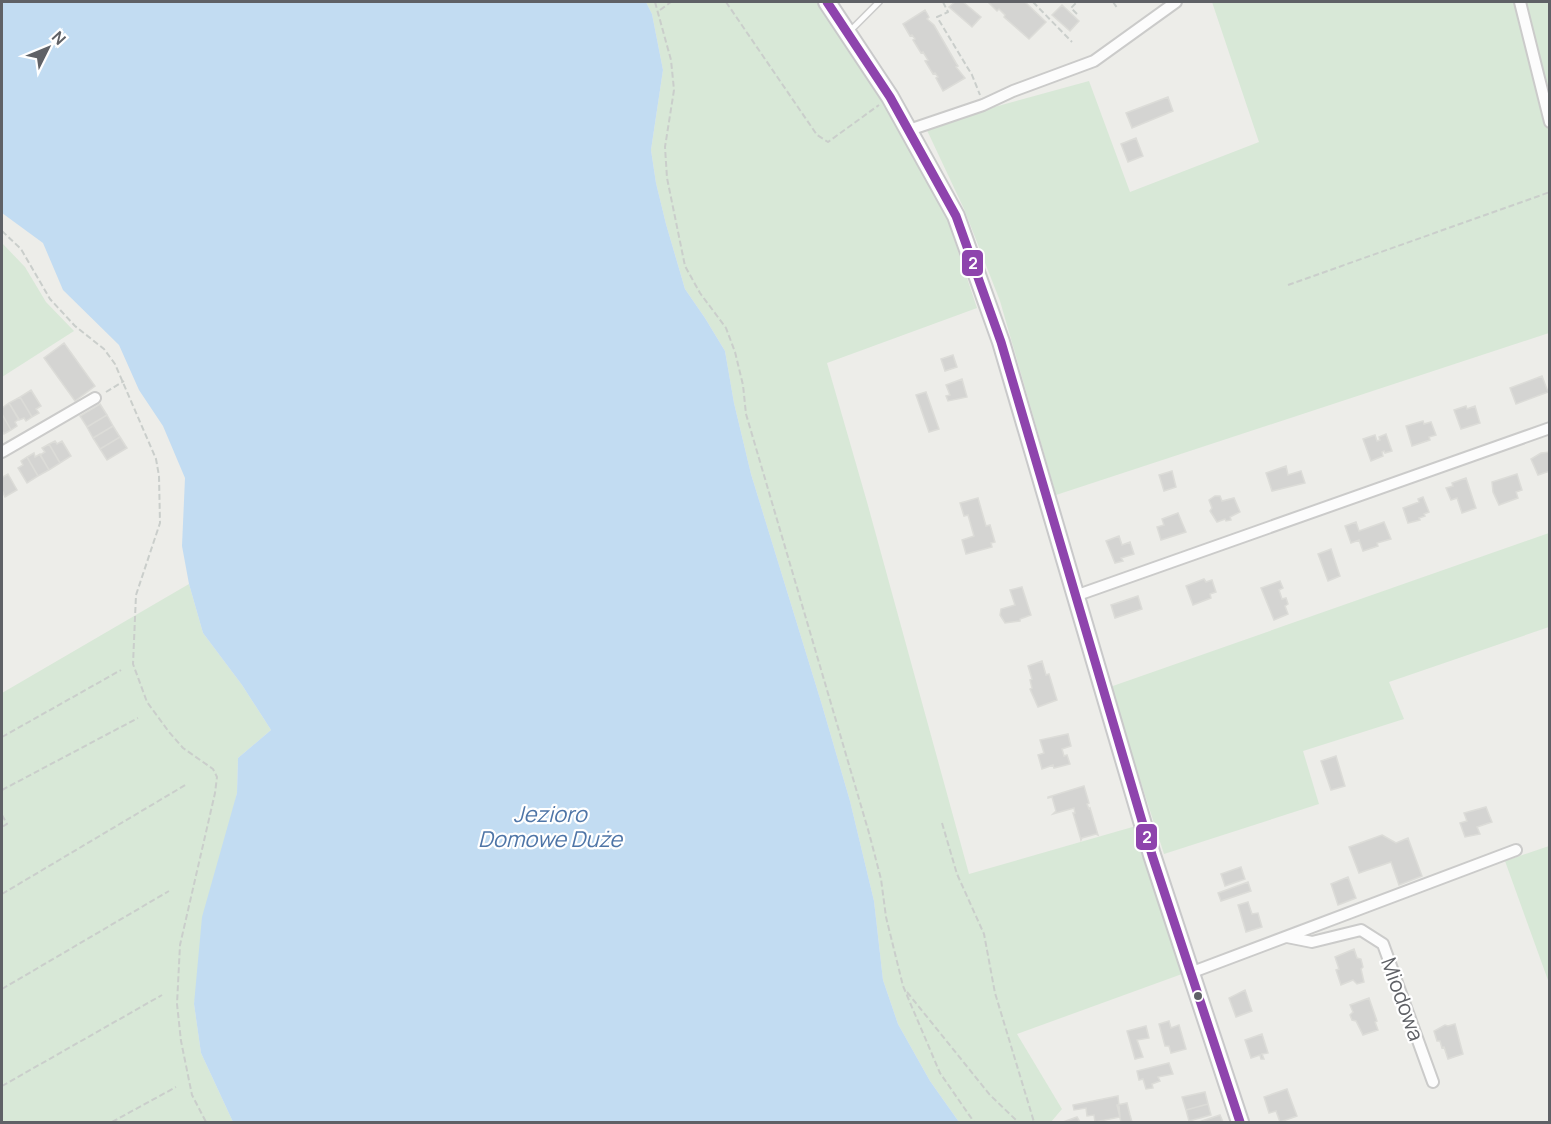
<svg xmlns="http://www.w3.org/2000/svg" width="1551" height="1124" viewBox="0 0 1551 1124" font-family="Manrope,sans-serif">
<rect width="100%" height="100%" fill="#edede9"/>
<path fill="#d8e8d7" d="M646 2H818L865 64 907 137 946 215 977 308 827 363 867 502 969 874 1136 826 1182 974 1017 1034 1062 1109 1051 1122H959L930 1081 898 1024 883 980 874 901 850 801 822 705 751 474 734 403 725 351 705 318 685 289 666 224 656 183 651 150 663 70 652 14Z
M1212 2H1549V333L1056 495 1000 301 964 209 925 126 1089 81 1130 192 1259 142Z
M2 243 25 267 46 302 74 331 2 377Z
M1549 533V627L1389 682 1404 719 1303 751 1319 804 1164 854 1110 687Z
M189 584 203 633 242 685 271 730 238 758 237 793 194 1004 201 1053 233 1122H2V693Z
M1549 846V983L1505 861Z"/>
<path fill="#c2dcf2" d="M2 2H646L652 14 663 70 651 150 656 183 666 224 685 289 705 318 725 351 734 403 751 474 822 705 850 801 874 901 883 980 898 1024 930 1081 959 1122H233L201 1053 194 1004 202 917 237 793 238 758 271 730 242 685 203 633 189 584 182 546 185 478 163 426 139 390 119 345 63 290 43 243 2 213Z"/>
<path fill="#d4d4d2" stroke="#dcdcd8" stroke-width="1.5" d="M955 2H963L981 17 972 27 949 7Z
M988 2H1025L1046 22 1029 39 1004 17 1005 15 999 9 997 11Z
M1062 5 1079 21 1070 31 1052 15Z
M925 10 929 17 927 19 934 25 956 63 958 66 956 67 965 78 943 91 936 78 938 77 935 73 933 74 925 61 928 60 923 52 921 53 913 40 915 39 912 35 910 36 903 24Z
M1168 97 1173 111 1132 128 1126 113Z
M1136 138 1143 156 1128 162 1121 144Z
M64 343 95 386 75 401 44 358Z
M953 355 957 367 945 371 941 359Z
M1542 376 1548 392 1516 404 1510 388Z
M962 379 967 397 948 401 946 396 950 395 946 385Z
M31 390 41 406 36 409 39 413 32 417 20 397Z
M926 392 939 429 929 432 916 395Z
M20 397 32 417 26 421 24 418 19 420 9 403Z
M9 403 19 419 15 422 17 426 11 430 2 414V408Z
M100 404 107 415 87 427 80 416Z
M1466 406 1467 409 1475 406 1480 423 1461 429 1454 410Z
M2 414 11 430 4 434 2 431Z
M107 415 113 426 93 438 87 427Z
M1423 421 1424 424 1431 422 1436 435 1429 437 1430 440 1412 446 1406 426Z
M113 426 120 437 100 449 93 438Z
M1386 434 1392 451 1385 453 1384 451 1382 452 1383 456 1371 461 1363 439 1375 435 1377 441 1380 440 1379 437Z
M120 437 127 448 107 460 100 449Z
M55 441 57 444 62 441 71 456 60 463 49 444Z
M49 444 60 463 49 470 40 455 45 452 42 448Z
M1550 452V471L1538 475 1531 459 1541 453Z
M34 453 35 457 40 454 49 470 38 476 27 457Z
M27 457 38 476 27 483 18 468 23 465 21 461Z
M1286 466 1288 475 1301 471 1305 483 1272 491 1266 473Z
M1172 471 1176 487 1164 491 1159 475Z
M8 474 17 490 5 497 2 490V475L3 477Z
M1517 474 1522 490 1516 492 1518 498 1499 505 1493 492 1492 482Z
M1466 478 1476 508 1462 513 1457 498 1451 500 1446 488 1453 486 1452 483Z
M1215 496H1220L1222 501 1234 498 1240 512 1230 517 1231 520 1226 521 1225 519 1217 522 1210 511 1212 508 1209 500Z
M1423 497 1429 512 1424 514 1425 516 1419 518 1420 520 1408 523 1403 508 1419 502 1418 499Z
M978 498 986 526 990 525 995 542 991 543 992 547 966 554 962 540 974 536 968 515 964 516 960 503Z
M1178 513 1186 532 1161 540 1157 527 1164 525 1162 519Z
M1356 522 1359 531 1384 522 1391 539 1377 543 1378 546 1363 551 1359 540 1351 543 1345 526Z
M1119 536 1122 545 1130 542 1134 554 1121 558 1123 561 1115 563 1106 541Z
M1331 549 1340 576 1328 581 1318 554Z
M1204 579 1206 582 1212 580 1216 592 1210 594 1211 598 1193 605 1186 586Z
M1280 581 1283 588 1279 590 1282 599 1286 598 1288 604 1285 606 1288 614 1274 620 1261 588Z
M1022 587 1031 615 1020 619V621L1005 623 1000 615 1001 609 1015 605 1010 590Z
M1138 596 1142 609 1115 618 1111 605Z
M1042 661 1046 675 1049 674 1057 700 1038 707 1030 689 1032 688 1030 680 1032 679 1028 666Z
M1068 734 1071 746 1062 749 1064 756 1067 755 1070 764 1054 768 1053 765 1042 769 1038 755 1044 753 1040 740Z
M1336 756 1345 786 1331 790 1321 761Z
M1084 786 1089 803 1087 804 1089 809 1090 808 1098 835 1096 834 1082 838 1081 840 1073 813H1075L1074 808 1053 814 1056 811 1052 797 1048 798V797Z
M1486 807 1492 822 1477 827 1480 834 1465 837 1460 823 1467 821 1464 813Z
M1382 835 1396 843 1408 838 1422 876 1399 885 1391 862 1359 873 1349 847Z
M1241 867 1245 879 1225 886 1221 874Z
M1348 877 1356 898 1338 905 1331 884Z
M1248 882 1251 891 1221 901 1218 893Z
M1248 902 1252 914 1258 913 1262 927 1246 932 1238 905Z
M1354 949 1357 958 1361 959 1363 967 1361 969 1364 982 1357 984 1353 980 1341 985 1336 970 1339 969 1335 957Z
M1245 990 1252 1011 1236 1017 1229 998Z
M1369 998 1377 1021 1375 1022 1378 1030 1363 1035 1356 1021 1352 1020 1350 1015 1353 1012 1350 1005Z
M1169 1021 1171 1028 1179 1025 1186 1049 1171 1053 1169 1046H1165L1159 1024Z
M1455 1024 1463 1054 1448 1059 1444 1047 1442 1048 1440 1041H1437L1434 1031 1445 1025 1448 1026Z
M1146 1026 1149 1038 1137 1040 1143 1057 1135 1059 1127 1031Z
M1262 1034 1268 1053 1262 1054 1264 1059H1261L1260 1055 1251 1058 1245 1040Z
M1169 1063 1173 1074 1158 1077 1160 1081 1152 1084 1153 1088 1146 1089 1143 1079 1139 1080 1137 1071Z
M1287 1089 1297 1116 1280 1122 1276 1111 1269 1113 1264 1097Z
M1205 1092 1208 1104 1186 1110 1182 1097Z
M1118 1096 1120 1117 1095 1122 1094 1115 1087 1116 1086 1108 1074 1110 1073 1105Z
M1127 1103 1130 1115 1132 1122H1121L1117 1105Z
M1208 1104 1211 1115 1189 1121 1186 1110Z
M1220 1115 1223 1122H1199Z
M1077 1117 1080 1122H1063Z"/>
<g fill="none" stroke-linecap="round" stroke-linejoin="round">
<defs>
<path id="lane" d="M849 32 879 2"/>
<path id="street" d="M1520 2 1550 122
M909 130 983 105 1013 91 1094 61 1176 2
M2 452 95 398
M1075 596 1550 428
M1287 937 1312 942 1361 930 1383 944 1433 1082
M1190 973 1516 850"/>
<path id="secondary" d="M827 2 890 97 956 216 1001 342 1152 855 1240 1122"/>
</defs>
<use href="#lane" stroke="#cbcbca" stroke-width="8"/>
<use href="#street" stroke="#cbcbca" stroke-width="14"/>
<use href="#secondary" stroke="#c9c9ca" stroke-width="20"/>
<path stroke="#cacecb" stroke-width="2" stroke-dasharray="6 3" stroke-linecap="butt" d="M655 2 671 60 674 90 665 147 667 178 685 266 700 293 726 328 735 352 743 385 746 414 869 833 881 879 886 917 903 986 940 1073 974 1122
M726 2 817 135 828 142 879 105
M943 2 948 12 937 17 972 75 980 95
M1033 2 1072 42
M1113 2 1118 9
M660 10 671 2
M1077 14 1071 8 1077 2
M2 231 21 249 50 299 75 326 104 349 115 364 156 459 159 476 160 523 136 595 133 664 147 702 169 732 183 748 213 769 217 777 215 793 180 945 177 1004 181 1041 192 1095 206 1122
M1288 285 1550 192
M106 392 124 381
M2 737 121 670
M2 790 138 718
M2 815 7 824 2 827
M942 823 957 874 984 934 995 993 1034 1122
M2 894 187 784
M2 989 169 891
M907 992 990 1095 1018 1122
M2 1086 162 995
M2 1121V1122
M112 1122 176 1087"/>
<use href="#lane" stroke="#fcfcfc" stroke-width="5"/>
<use href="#street" stroke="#fcfcfc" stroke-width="10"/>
<use href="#secondary" stroke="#fcfcfc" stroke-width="16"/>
<defs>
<path id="bus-1" d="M827 2 890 97 956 216 1001 342 1152 855 1240 1122"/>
</defs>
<use href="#bus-1" stroke="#fff" stroke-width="14"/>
<use href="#bus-1" stroke="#8e44ad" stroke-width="9"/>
</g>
<circle fill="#5f6166" stroke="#fff" stroke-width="2" cx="1198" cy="996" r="5"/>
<g text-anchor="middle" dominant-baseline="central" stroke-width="4.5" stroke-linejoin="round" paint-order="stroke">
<g font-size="21" fill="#5f6166" stroke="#fff">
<text transform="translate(1403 999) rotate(70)">Miodowa</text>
</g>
<g font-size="22" font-style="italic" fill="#4e75a7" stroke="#fff">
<text x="550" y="814">Jezioro<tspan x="550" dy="25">Domowe Duże</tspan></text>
</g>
</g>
<g stroke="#fff" stroke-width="2">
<rect x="961" y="249" width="23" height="28" rx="6" fill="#8e44ad"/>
<rect x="1135" y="823" width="23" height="28" rx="6" fill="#8e44ad"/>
</g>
<g font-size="16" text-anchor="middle" font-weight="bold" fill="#fff">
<text x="973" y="269">2</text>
<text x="1147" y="843">2</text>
</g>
<rect width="1551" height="1124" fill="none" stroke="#5f6166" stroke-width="6"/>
<g transform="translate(48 48) rotate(47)" stroke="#ffffff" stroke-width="4.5" paint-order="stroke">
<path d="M0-4.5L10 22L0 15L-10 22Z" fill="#5f6166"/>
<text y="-9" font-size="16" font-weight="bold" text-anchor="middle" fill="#5f6166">N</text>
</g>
</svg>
